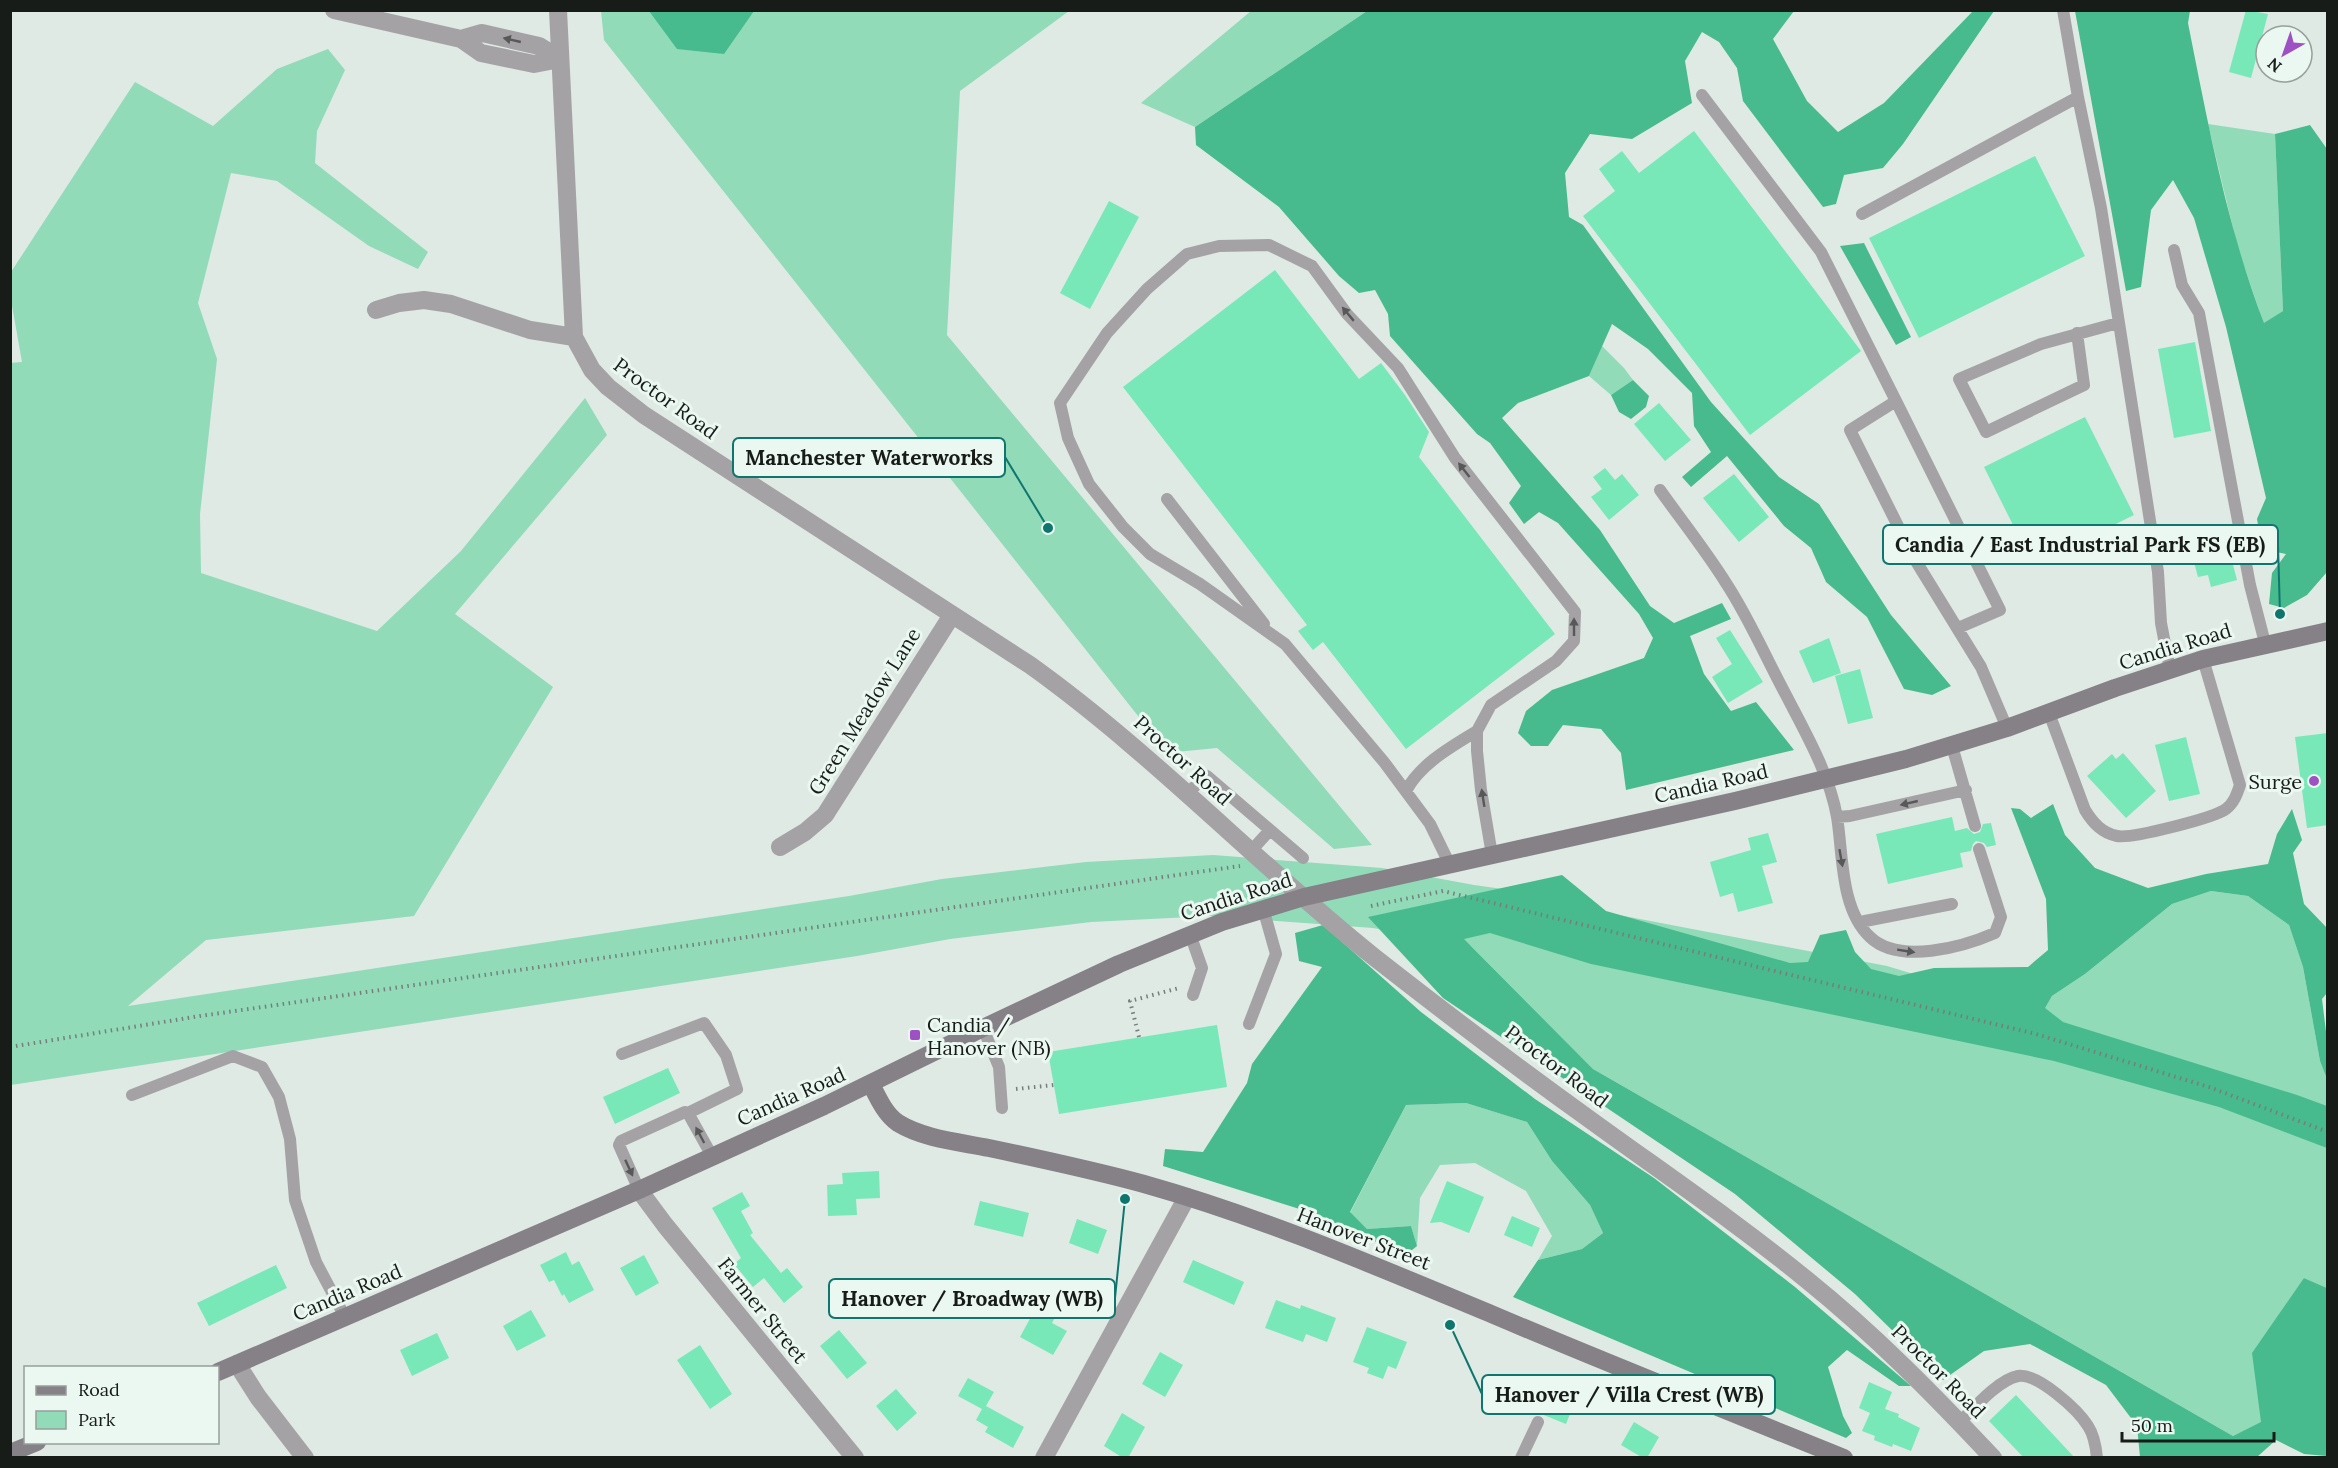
<svg xmlns="http://www.w3.org/2000/svg" width="2338" height="1468" viewBox="0 0 2338 1468" font-family="Lora,serif">
<rect width="100%" height="100%" fill="#deeae3"/>
<path fill="#91dbb9" d="M601 11H1069L960 91 947 335 1372 845 1334 849 1217 748 1176 752 1142 721 604 40Z
M1251 11H1367L1195 127 1141 103Z
M328 49 345 70 317 131 315 163 428 252 418 269 369 246 277 181 231 173 198 303 217 359 200 514 201 573 377 631 461 551 585 398 607 435 455 614 553 687 414 916 206 940 128 1006 849 896 942 879 1086 862 1213 855 1382 868 1474 885 1580 900 1598 911 1887 966 1956 987 2044 1009 2052 996 2085 974 2172 904 2211 891 2248 896 2289 925 2303 967 2320 1061 2327 1079V1288L2304 1278 2261 1423 2233 1436 1593 1069 1471 946 1373 928 1210 916 1091 922 950 939 857 956 11 1085 10 363 22 362 11 300V272L135 82 213 126 277 69Z
M2208 124 2275 134 2283 311 2264 324 2238 249Z
M1602 346 1624 368 1633 380 1611 395 1589 376Z
M1466 1103 1527 1122 1552 1161 1590 1205 1603 1233 1582 1249 1538 1260 1552 1236 1526 1191 1475 1163 1440 1165 1420 1198 1417 1246 1411 1226 1367 1229 1350 1213 1406 1105Z"/>
<path fill="#47bb8d" d="M649 11H754L724 54 677 49Z
M1794 11 1773 39 1807 101 1838 132 1884 103 1973 11H1994L1903 144 1883 168 1844 175 1836 204 1823 207 1743 101 1737 68 1719 42 1702 32 1685 61 1692 103 1632 139 1590 134 1565 173 1569 217 1583 225 1711 402 1779 477 1819 504 1891 615 1951 686 1932 695 1904 689 1867 617 1826 582 1811 548 1784 526 1727 456 1691 487 1682 477 1711 452 1694 426 1692 393 1648 349 1612 324 1589 376 1518 403 1502 418 1600 530 1650 606 1674 623 1722 603 1731 619 1690 636 1704 674 1731 711 1756 702 1794 750 1626 790 1621 753 1601 729 1563 725 1548 746H1531L1518 733 1526 711 1552 690 1644 658 1653 638 1639 614 1558 523 1539 512 1524 524 1509 503 1521 486 1490 443 1477 434 1390 336 1388 314 1375 290 1359 293 1339 276 1279 207 1196 145 1195 127 1367 11Z
M2075 11H2190L2188 23C2208 124 2227 227 2264 323L2283 311 2275 134 2310 125 2327 149V572L2307 595 2284 608 2269 604 2272 573 2286 554 2262 549 2257 519 2266 498 2226 327 2194 218 2173 180 2151 210 2141 287 2126 291Z
M1864 243 1911 337 1896 345 1840 246Z
M1633 380 1649 396 1646 407 1631 419 1619 412 1611 395Z
M2053 804 2065 835 2095 868 2148 888 2206 874 2268 864 2277 834 2292 809 2302 840 2293 853 2304 904 2327 928V993L2322 999 2327 1040V1079L2320 1061 2303 967 2289 925 2248 896 2211 891 2172 904 2085 974 2052 996 2045 1008 2063 1022 2297 1095 2327 1106V1148L2219 1107 2054 1061 1591 964 1490 933 1464 939 1593 1069 2233 1436 2261 1422 2252 1353 2304 1278 2327 1288V1456L2304 1454 2276 1440 2257 1457H2140L2137 1426 2106 1385 2030 1344 1984 1351 1943 1380 1855 1294 1735 1194 1443 998 1368 917 1562 875 1606 911 1790 963 1808 962 1820 935 1846 930 1855 952 1871 969 1899 976 1934 968 2028 967 2048 950 2046 899 2011 808 2020 809 2031 818Z
M1323 925 1421 1012 1535 1099 1654 1178 1795 1287 1911 1386H1899L1847 1350 1828 1367 1843 1416 1852 1433 1846 1438 1513 1297 1538 1260 1582 1249 1603 1233 1590 1205 1552 1161 1527 1122 1466 1103 1406 1105 1350 1212 1367 1229 1411 1226 1417 1246 1406 1255 1309 1212 1163 1166 1165 1149 1203 1152 1247 1083 1252 1064 1322 967 1299 961 1295 933Z"/>
<path fill="#78e8b8" d="M2246 10 2268 14 2251 78 2229 72Z
M1694 131 1861 351 1750 435 1583 216 1615 191 1599 169 1622 151 1639 173Z
M2035 156 2085 256 1919 338 1869 238Z
M1109 201 1139 217 1090 309 1060 293Z
M1275 270 1359 379 1381 363 1405 395 1429 432 1419 457 1555 634 1406 749 1323 642 1313 650 1298 631 1307 625 1123 387Z
M2195 342 2211 431 2174 438 2158 349Z
M1659 403 1691 440 1665 461 1634 424Z
M2085 417 2134 515 2033 565 1984 467Z
M1605 468 1615 480 1622 474 1639 495 1609 520 1591 497 1602 489 1593 477Z
M1734 474 1769 517 1739 542 1703 498Z
M2228 546 2237 580 2211 587 2208 575 2198 577 2192 555Z
M1730 630 1763 682 1728 703 1712 677 1732 664 1716 638Z
M1829 638 1841 673 1813 683 1799 651Z
M1860 669 1873 718 1848 724 1835 676Z
M2328 733V825L2307 828 2295 737Z
M2186 737 2200 794 2169 801 2155 745Z
M2123 753 2156 791 2126 818 2087 776 2112 754 2116 759Z
M1952 817 1955 831 1967 828 1974 834 1980 832 1983 824 1991 823 1996 845 1987 847 1984 843 1976 841 1973 844 1971 851 1960 853 1963 867 1888 884 1876 834Z
M1768 833 1777 862 1762 866 1773 903 1738 912 1733 893 1720 897 1710 862 1751 850 1748 838Z
M1217 1025 1227 1087 1059 1114 1048 1052Z
M668 1068 680 1093 615 1124 603 1097Z
M879 1171 880 1198 856 1199 857 1215 828 1216 827 1185 843 1184 842 1173Z
M1447 1181 1484 1197 1469 1233 1441 1222 1430 1223Z
M742 1192 750 1206 741 1211 753 1233 750 1235 781 1273 787 1268 803 1287 784 1303 764 1278 753 1287 734 1264 741 1258 712 1208Z
M980 1201 1029 1213 1023 1237 974 1225Z
M1512 1216 1540 1228 1532 1247 1504 1235Z
M1077 1219 1107 1230 1098 1254 1069 1243Z
M566 1252 572 1265 579 1261 594 1290 569 1303 564 1294 562 1296 554 1280 549 1282 540 1265Z
M644 1255 659 1283 636 1296 620 1268Z
M1193 1260 1244 1282 1234 1305 1183 1282Z
M276 1265 287 1288 209 1326 197 1303Z
M1045 1291 1064 1301 1052 1323 1067 1331 1053 1355 1020 1337Z
M1276 1300 1300 1309 1301 1305 1336 1318 1327 1342 1306 1334 1303 1342 1265 1328Z
M531 1310 546 1336 517 1351 503 1326Z
M1367 1327 1407 1342 1396 1369 1388 1366 1383 1379 1367 1373 1369 1368 1353 1362Z
M839 1330 867 1363 847 1379 820 1346Z
M437 1333 449 1358 412 1376 400 1350Z
M700 1345 732 1394 710 1409 677 1360Z
M1160 1352 1183 1365 1165 1397 1142 1384Z
M1551 1377 1580 1388 1566 1424 1524 1407 1531 1390 1540 1393 1545 1381 1549 1383Z
M968 1378 994 1392 986 1406 1024 1427 1013 1448 985 1432 988 1427 976 1420 982 1409 958 1396Z
M1869 1382 1892 1392 1885 1409 1899 1414 1898 1417 1920 1428 1911 1451 1893 1444 1892 1447 1874 1440 1875 1436 1862 1431 1870 1413 1859 1408Z
M896 1389 917 1413 897 1431 876 1406Z
M2016 1395 2075 1458H2024L1989 1421Z
M1122 1413 1145 1427 1128 1458H1123L1104 1446Z
M1634 1422 1659 1437 1647 1458H1643L1621 1445Z"/>
<g fill="none" stroke-linecap="round" stroke-linejoin="round">
<path stroke="#777f7b" stroke-width="4" stroke-dasharray="1.5 4.5" stroke-linecap="butt" d="M1371 906 1443 891 2036 1034 2209 1087 2328 1132
M1139 1037 1130 1001 1179 988
M10 1047 200 1016 1240 866
M1016 1089 1054 1085"/>
<path stroke="#a5a2a6" stroke-width="12" d="M2063 10 2078 97
M1702 95 1821 252 1896 401
M1862 214 2078 97 2101 208 2158 572 2161 623 2170 670
M2174 250 2182 285 2199 313 2250 585 2265 643
M2077 333 2084 385 1986 432 1959 379 2041 344 2118 323
M1660 490C1682 521 1706 551 1726 583 1749 618 1766 658 1786 695 1806 734 1829 773 1837 817 1843 853 1840 909 1870 937 1899 965 1963 947 1995 933L2001 917 1979 849
M1167 499 1264 624
M1958 628 2000 610 1896 401 1850 430 1914 558 1981 667 2007 728
M2049 713 2085 810C2093 823 2102 833 2117 836 2131 839 2214 818 2226 809 2234 803 2237 794 2240 785L2203 659
M1952 746 1975 826
M1406 791C1420 764 1451 747 1477 731
M1187 793 1207 776 1303 858
M1837 817 1850 816 1966 790
M1251 851 1270 830
M1450 865 1430 824 1384 762 1285 644 1200 584 1150 554 1123 527 1089 484 1068 438 1060 403 1107 333 1147 289 1187 254 1219 246 1269 245 1312 266 1347 314 1398 368 1455 458 1575 612 1574 641 1556 661 1491 705 1477 731V751L1481 790 1492 855
M1860 922 1952 904
M1190 934 1202 968 1193 995
M1249 1024 1276 954 1263 908
M983 1028 999 1067 1002 1108
M622 1054 704 1023 726 1055 737 1089 688 1113 685 1112 621 1141 619 1145 639 1190
M132 1095 233 1056 262 1067 279 1097 290 1139 295 1200 316 1262 345 1317
M688 1113 712 1156
M1960 1422C1974 1408 1998 1380 2018 1376 2038 1373 2078 1410 2088 1426 2094 1435 2096 1447 2097 1458
M1521 1458 1538 1422"/>
<path stroke="#a5a2a6" stroke-width="18" d="M334 10 461 39 481 53 534 64 560 59
M558 10 574 337 592 370 608 387 644 415 1030 665C1153 753 1256 863 1374 957 1443 1011 1514 1065 1585 1116 1659 1170 1735 1221 1807 1280 1874 1334 1934 1395 1993 1458
M461 39 482 33 539 46 560 59
M376 310 399 303 424 300 451 304 530 330 574 337
M780 847 805 832 825 815 952 615
M639 1190 665 1225 855 1458
M237 1364 258 1397 305 1458
M1044 1458 1187 1197"/>
<path stroke="#858187" stroke-width="18" d="M871 1084C878 1098 885 1114 898 1123 924 1139 960 1142 989 1148 1041 1159 1093 1170 1144 1184 1265 1218 1380 1268 1496 1316 1611 1365 1728 1411 1844 1458
M218 1372 639 1190 824 1106 983 1028 1119 964 1222 922 1304 897 1735 801 1906 759 2007 728 2115 688 2203 659 2328 631
M10 1453 37 1442"/>
</g>
<defs><path id="oneway-solid" d="M-6-.8H1V-3.2L6.5 0L1 3.2V.8H-6Z" transform="scale(1.5)"/></defs>
<g fill="#575858">
<use href="#oneway-solid" transform="translate(512 40) rotate(-167)"/>
<use href="#oneway-solid" transform="translate(1348 314) rotate(-130)"/>
<use href="#oneway-solid" transform="translate(1464 470) rotate(-128)"/>
<use href="#oneway-solid" transform="translate(1574 627) rotate(-90)"/>
<use href="#oneway-solid" transform="translate(1483 798) rotate(-99)"/>
<use href="#oneway-solid" transform="translate(1909 803) rotate(167)"/>
<use href="#oneway-solid" transform="translate(1841 858) rotate(80)"/>
<use href="#oneway-solid" transform="translate(1906 951) rotate(9)"/>
<use href="#oneway-solid" transform="translate(700 1135) rotate(-118)"/>
<use href="#oneway-solid" transform="translate(629 1168) rotate(65)"/>
</g>
<g fill="#9d51c3" stroke="#ebf7f1" stroke-width="2">
<circle cx="2314" cy="781" r="6"/>
<rect x="909" y="1029" width="12" height="12" rx="3"/>
</g>
<g text-anchor="middle" dominant-baseline="central" stroke-width="6" stroke-linejoin="round" paint-order="stroke">
<g font-size="20" fill="#171c19" stroke="#ebf7f1">
<text transform="translate(666 398) rotate(36)">Proctor Road</text>
<text transform="translate(2175 646) rotate(-17)">Candia Road</text>
<text transform="translate(864 711) rotate(-58)">Green Meadow Lane</text>
<text transform="translate(1183 760) rotate(42)">Proctor Road</text>
<text transform="translate(1711 783) rotate(-13)">Candia Road</text>
<text transform="translate(1236 896) rotate(-18)">Candia Road</text>
<text transform="translate(1557 1066) rotate(37)">Proctor Road</text>
<text transform="translate(791 1096) rotate(-24)">Candia Road</text>
<text transform="translate(1364 1238) rotate(21)">Hanover Street</text>
<text transform="translate(347 1292) rotate(-23)">Candia Road</text>
<text transform="translate(763 1310) rotate(51)">Farmer Street</text>
<text transform="translate(1939 1371) rotate(45)">Proctor Road</text>
</g>
<g font-size="20" fill="#171c19" stroke="#ebf7f1" text-anchor="end">
<text x="2302" y="781">Surge</text>
<text x="927" y="1024" text-anchor="start">Candia /<tspan x="927" dy="23">Hanover (NB)</tspan></text>
</g>
</g>
<path fill="none" stroke="#0f766e" stroke-width="2" d="M1048 528L1005 457M2280 614L2278 545M1125 1199L1115 1298M1450 1325L1482 1394"/>
<g fill="#0f766e" stroke="#ebf7f1" stroke-width="2">
<circle cx="1048" cy="528" r="6"/>
<circle cx="2280" cy="614" r="6"/>
<circle cx="1125" cy="1199" r="6"/>
<circle cx="1450" cy="1325" r="6"/>
</g>
<g fill="#ebf7f1" stroke="#0f766e" stroke-width="2">
<rect x="733" y="438" width="272" height="39" rx="6"/>
<rect x="1883" y="525" width="395" height="39" rx="6"/>
<rect x="829" y="1279" width="286" height="39" rx="6"/>
<rect x="1482" y="1375" width="293" height="39" rx="6"/>
</g>
<g font-size="21" text-anchor="middle" font-weight="bold" fill="#171c19">
<text x="869" y="465">Manchester Waterworks</text>
<text x="2080" y="552">Candia / East Industrial Park FS (EB)</text>
<text x="972" y="1306">Hanover / Broadway (WB)</text>
<text x="1629" y="1402">Hanover / Villa Crest (WB)</text>
</g>
<rect width="2338" height="1468" fill="none" stroke="#171c19" stroke-width="24"/>
<rect x="24" y="1366" width="195" height="78" fill="#ebf7f1" stroke="#969f9b" stroke-width="1.5"/>
<rect x="36" y="1386" width="30" height="9" fill="#858187" stroke="#969f9b" stroke-width="1.5"/>
<text x="78" y="1396" font-size="18" fill="#171c19">Road</text>
<rect x="36" y="1411" width="30" height="18" fill="#91dbb9" stroke="#969f9b" stroke-width="1.5"/>
<text x="78" y="1426" font-size="18" fill="#171c19">Park</text>
<g transform="translate(2284 54) rotate(220)"><circle r="28" fill="#ebf7f1" stroke="#969f9b" stroke-width="1.5"/>
<path d="M0-4.5L10 22L0 15L-10 22Z" fill="#9d51c3"/>
<text y="-9" font-size="16" font-weight="bold" text-anchor="middle" fill="#171c19">N</text>
</g>
<path d="M2122 1432v9h152v-9" fill="none" stroke="#171c19" stroke-width="3"/>
<text x="2131" y="1432" font-size="18" fill="#171c19" stroke="#ebf7f1" stroke-width="4.5" paint-order="stroke">50 m</text>
</svg>
